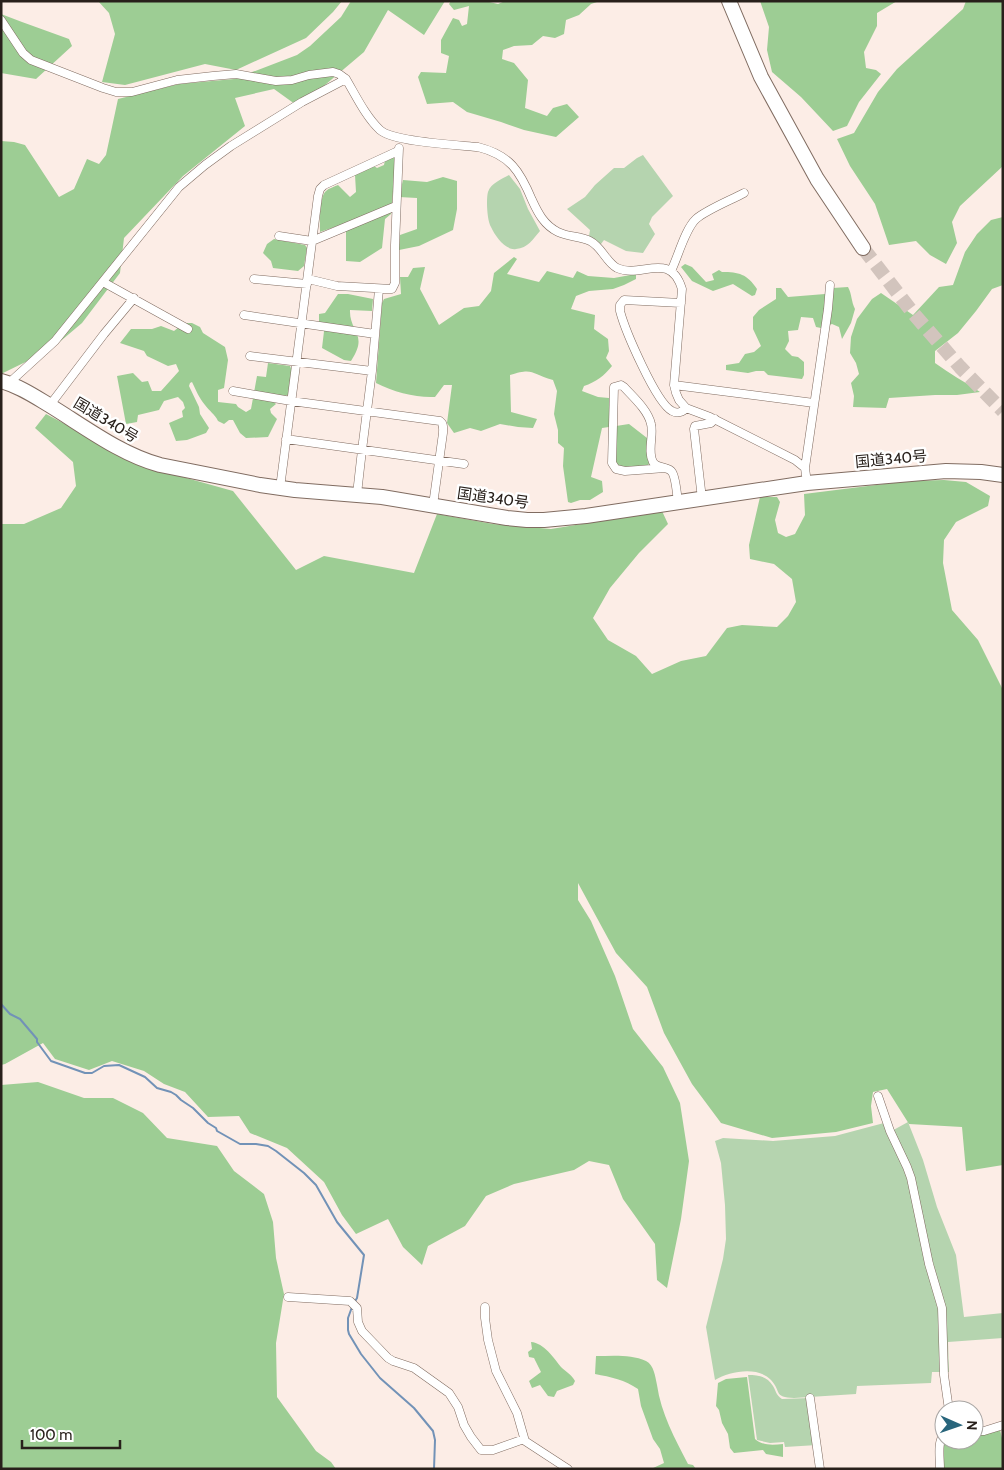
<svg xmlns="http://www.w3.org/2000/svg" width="1004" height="1470" viewBox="0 0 1004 1470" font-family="Cabin,'Noto Sans JP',sans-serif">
<rect width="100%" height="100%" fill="#fcede6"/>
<path fill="#b5d4af" d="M643 155 673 196 652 217 649 224 655 234 643 253 626 251 604 240 601 244 589 236 590 230 567 209 585 197 595 185 614 168H624L637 158Z
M509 175 520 189 528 209 540 231C533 239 528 248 516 249 506 251 495 236 491 227 487 220 486 199 488 192 491 183 502 179 509 175Z
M908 1122 923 1160 937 1207 956 1255 964 1317 1003 1313V1338L948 1342 949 1372H932L931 1383 857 1386 856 1394 794 1398C773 1397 782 1392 771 1380 758 1366 730 1371 715 1380L706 1327 723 1259 726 1239 725 1205 721 1163 715 1141 723 1138 773 1141 835 1136 884 1123 888 1133Z
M748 1375C758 1375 767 1376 773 1386 776 1391 776 1395 782 1399L810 1398 817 1445 785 1447 784 1442 770 1443 757 1440Z"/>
<path fill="#9dcd94" d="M98 1H342L333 12 306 38 236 70 205 64 125 85 102 82 115 34 109 13Z
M351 1H445L424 35 388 10 364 52 299 107 274 89 235 98 245 126 183 176 124 238 120 273 82 323 50 350 1 374V141L14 142 25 145 59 197 74 189 87 159 99 164 106 155 118 99 179 84 234 79 297 55 310 46 341 17Z
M451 1H485L498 4 505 1H600L591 4 579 15 566 20 564 34 555 38 543 36 532 45 514 46 503 50 502 59 514 63 528 80 525 108 547 116 553 108 567 104 579 117 556 137 524 130 501 122 467 112 453 102 427 104 418 77 421 72 446 73 449 56 441 53V40L453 18 459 20 462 26 467 24 469 6 454 10 449 4Z
M760 1H897L877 13V26L864 52 866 68 876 70 881 74 859 102 847 126 833 131 801 97 772 72 767 50 769 27Z
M966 1H1003V166L960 206 952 222 957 243 946 264 930 255 916 241 889 245 875 204 850 166 837 139 854 133 878 92 897 69 963 9Z
M1 14 22 22 69 39 72 46 36 79 1 73Z
M394 156 396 158 391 214 385 219 382 248 360 262 346 261V223L320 232C320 223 319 197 326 191 329 188 334 187 338 185L350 197 356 192 355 175 374 166 377 168 384 165 385 160Z
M443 177 457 181V209L453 230 419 246 399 250 400 235 417 229V198L399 197 403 180 427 182Z
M1003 217V285L992 289 976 311 958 333 935 351V363C950 374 965 382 980 392L957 395H935L889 398 886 408 853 407 854 396 851 383 859 374 856 363 850 353 851 337 857 319 872 299 881 293 913 315 939 287 953 285 965 252 977 234 991 220Z
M274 239 305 245 307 248 304 266 298 271 273 268 271 261 263 253 267 244Z
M514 257 517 259 507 274 539 282 547 271 573 278 577 271 588 276 614 278 636 274V279L624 285 613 289 589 291 576 296 571 309 595 315 594 329 608 339 609 351 606 358 612 366C604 376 596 382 584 386L582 391 598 397 609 398V427L602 428 591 477 602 481 603 492 590 500H580L571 503 568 502 563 466 564 448 558 443V430L554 414 557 391 553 380C531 374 534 367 510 375L511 412 537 419 533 428 518 427 500 424 481 431 470 428 454 433 447 423 452 385H444L435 397C416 398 394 392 376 383L382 303 384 299 401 294 400 277H408L413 268 425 267 420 289 439 325 464 308 479 306 491 291 494 273Z
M685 264 692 267 706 282 714 280 712 274 719 270 722 272C739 272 747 274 757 289L755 295 752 296 733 284 713 291 692 281 681 267Z
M848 287C852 294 851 301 855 309L851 323 842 339 839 327 832 324 821 328 816 327 813 318 801 317 798 330 788 331 789 341 785 349 792 356 798 357 804 362V375L802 379 768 375 764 371H756L748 373 726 370V365L739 363 745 354 754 352 761 346 753 329V317L759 310 776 299V288H781L788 297 825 294 833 288Z
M338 294H348L373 299 372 311 350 310C349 332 369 334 351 361L344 360 322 348 325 323 319 322V314L325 313Z
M184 323H192L200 327 203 333 225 347 228 360 224 388 218 390V402L236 404 238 407 246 412 251 409 257 376 266 377 268 363 290 366 292 371 288 395 272 400 276 404 270 409 271 413 277 419 268 437 246 438 240 433 233 420H229L224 424 218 421C215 414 209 411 205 405 199 398 196 390 192 382L190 383 189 386 199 407 200 414 209 428 206 433 187 440 176 441 169 423 183 417 182 411 185 408 183 402 178 397 164 401 159 410 138 415 137 422 126 424 117 376 133 373 142 382 148 381 152 391H161L179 371 176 364 168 366 147 356 144 351 120 343 131 329H152L161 326 174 331Z
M46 414 147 467 233 491 296 570 324 556 414 573 437 514 493 524 551 529 662 511 668 524 639 553 610 588 593 618 608 640 636 656 652 674 681 661 706 656 727 628 742 625 777 627 788 616 796 602 792 579 774 564 750 559 749 545 760 497H777L780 502 775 520 778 533 786 537 795 534 805 515 804 494 908 481 944 480 966 482 990 496 988 506 956 522 944 540 943 563 952 610 978 640 1003 690V1165L966 1171 962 1127 909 1124 887 1089 873 1092 871 1106 873 1123 836 1132 772 1138 721 1123 692 1084 664 1033 647 987 616 953 578 883V900L591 921 615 976 633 1029 663 1067 680 1103 689 1161 681 1219 667 1288 657 1280 655 1244 623 1199 609 1165 589 1161 574 1170 514 1184 486 1196 465 1226 428 1246 422 1265 403 1247 388 1219 356 1234 342 1215 324 1182 287 1148 250 1133 239 1116 208 1117 185 1092 164 1084 144 1071 112 1061 89 1070 55 1059 43 1043 5 1064 1 1065V524H24L61 508 76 486 73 462 35 428Z
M629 424 647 438 649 464 647 466 624 468 617 466 614 460 616 426Z
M38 1082 84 1098H113L143 1113 167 1138 217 1146 234 1171 264 1194 273 1222 276 1258 284 1294 276 1343 277 1397 316 1451 331 1462 336 1469H1V1085Z
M531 1342C544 1343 554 1358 561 1367 566 1372 571 1374 575 1381L573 1385 557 1391 554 1397 548 1396 540 1385 532 1388 529 1381 541 1372 534 1358 529 1357 528 1352 532 1349Z
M596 1356C612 1356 631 1354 646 1361 654 1365 655 1376 657 1385 661 1413 675 1439 688 1464L693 1465 696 1469H651L664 1463 660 1449 653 1439 641 1406 638 1389C625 1380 611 1377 595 1374Z
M747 1377 755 1439C763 1446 773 1445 783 1444V1457L766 1454 763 1450 734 1453 730 1448 728 1434 722 1423 719 1410 716 1406 718 1383 726 1379Z
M1000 1430 1003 1442V1469H943L944 1442 946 1440H974V1435L984 1434Z"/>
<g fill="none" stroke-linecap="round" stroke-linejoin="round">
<path stroke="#7292b7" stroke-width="2" d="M1 1004 10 1014 20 1019 37 1039V1042L51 1061 85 1073H92L104 1066 119 1065 145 1077 157 1088 171 1092 176 1095 181 1100 193 1108 208 1123 216 1128 217 1131 240 1144H256L268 1146 276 1151 304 1173 316 1185 337 1222 364 1255 357 1298 354 1303
M352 1307 348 1318V1330L349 1334 361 1354 380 1378 414 1408 433 1431 435 1440 434 1469"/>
<path stroke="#d2c4bd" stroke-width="14" stroke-dasharray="14 7" stroke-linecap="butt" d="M863 248 913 313 960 367 1003 411"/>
<defs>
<path id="street" d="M1 20 23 53 31 60 103 88 116 92H132L177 80 213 76 236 74 276 81 292 80 309 75 333 72 339 74 346 79C356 96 366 117 380 130 393 142 458 145 478 147 510 155 520 171 532 200 538 213 544 225 558 232 568 237 580 236 590 241 602 247 606 262 617 268 641 279 670 250 682 289L674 385 676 393 679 400 686 408 710 417 795 460 805 468
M279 236 312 241 396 206
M671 271C678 257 685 229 696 219 706 210 731 200 744 193
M254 279 307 284
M308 279 337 286 392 289 395 283V245L399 148
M103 282 188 329
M681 303 624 300 620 305V311C625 330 656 403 672 411 677 414 683 412 686 408
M244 315 375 334
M250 356 372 371
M9 383 55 341 179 187 205 165 231 146 302 102 346 79
M674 385 814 403
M233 391 291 401 440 421C444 424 443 428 443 433L433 505
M50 405 104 334 134 298
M286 439 464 464
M665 468 625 471 616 469 612 463 614 387 621 385 624 387C633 397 648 410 651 424 654 435 647 451 653 462 657 469 668 466 672 472 676 478 677 495 678 503
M807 483 805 468 828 309 830 285
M280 488 318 196 320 189 324 185 398 151
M357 494 362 450 372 371 379 289
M702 499 694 429 695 426 711 423 715 419
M878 1096 890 1131 907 1167 911 1178 929 1264 942 1308 944 1375 949 1410
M288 1297 350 1301 357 1308 358 1322 362 1331 388 1358 393 1361 414 1368 449 1393 458 1407 464 1425 471 1437 481 1450H493L524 1439
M485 1307V1318L488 1340 496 1371 517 1413 525 1441 568 1469
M810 1398 820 1469
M974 1431H984L1003 1425
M940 1469C940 1457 937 1443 944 1434"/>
<path id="highway" d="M729 1 761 77 817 179 863 248
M1 381C19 386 34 396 49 405 85 427 120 454 160 465L260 485 295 490 382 497 507 518 527 520H544L586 516 807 483 946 471 981 472 1003 475"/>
</defs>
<use href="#street" stroke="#806c61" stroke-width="9"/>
<use href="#highway" stroke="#806c61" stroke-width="16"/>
<use href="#street" stroke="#fff" stroke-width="8"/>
<use href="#highway" stroke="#fff" stroke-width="14"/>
</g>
<g text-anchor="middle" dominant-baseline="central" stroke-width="5" stroke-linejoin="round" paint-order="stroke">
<g font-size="15" fill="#28201b" stroke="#fff">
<text transform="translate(106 420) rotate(31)">国道340号</text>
<text transform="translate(891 459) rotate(-5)">国道340号</text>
<text transform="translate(493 498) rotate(8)">国道340号</text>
</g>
</g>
<rect width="1004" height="1470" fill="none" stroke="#28201b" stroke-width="5"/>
<g transform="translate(959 1425) rotate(92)"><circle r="24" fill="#ffffff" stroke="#a9a6a4"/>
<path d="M0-4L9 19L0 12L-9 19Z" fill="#28657c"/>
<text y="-8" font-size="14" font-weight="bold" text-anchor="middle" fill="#28201b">N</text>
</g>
<path d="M22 1440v8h98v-8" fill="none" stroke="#28201b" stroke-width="2.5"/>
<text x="30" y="1440" font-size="15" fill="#28201b" stroke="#ffffff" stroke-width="4" paint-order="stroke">100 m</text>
</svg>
